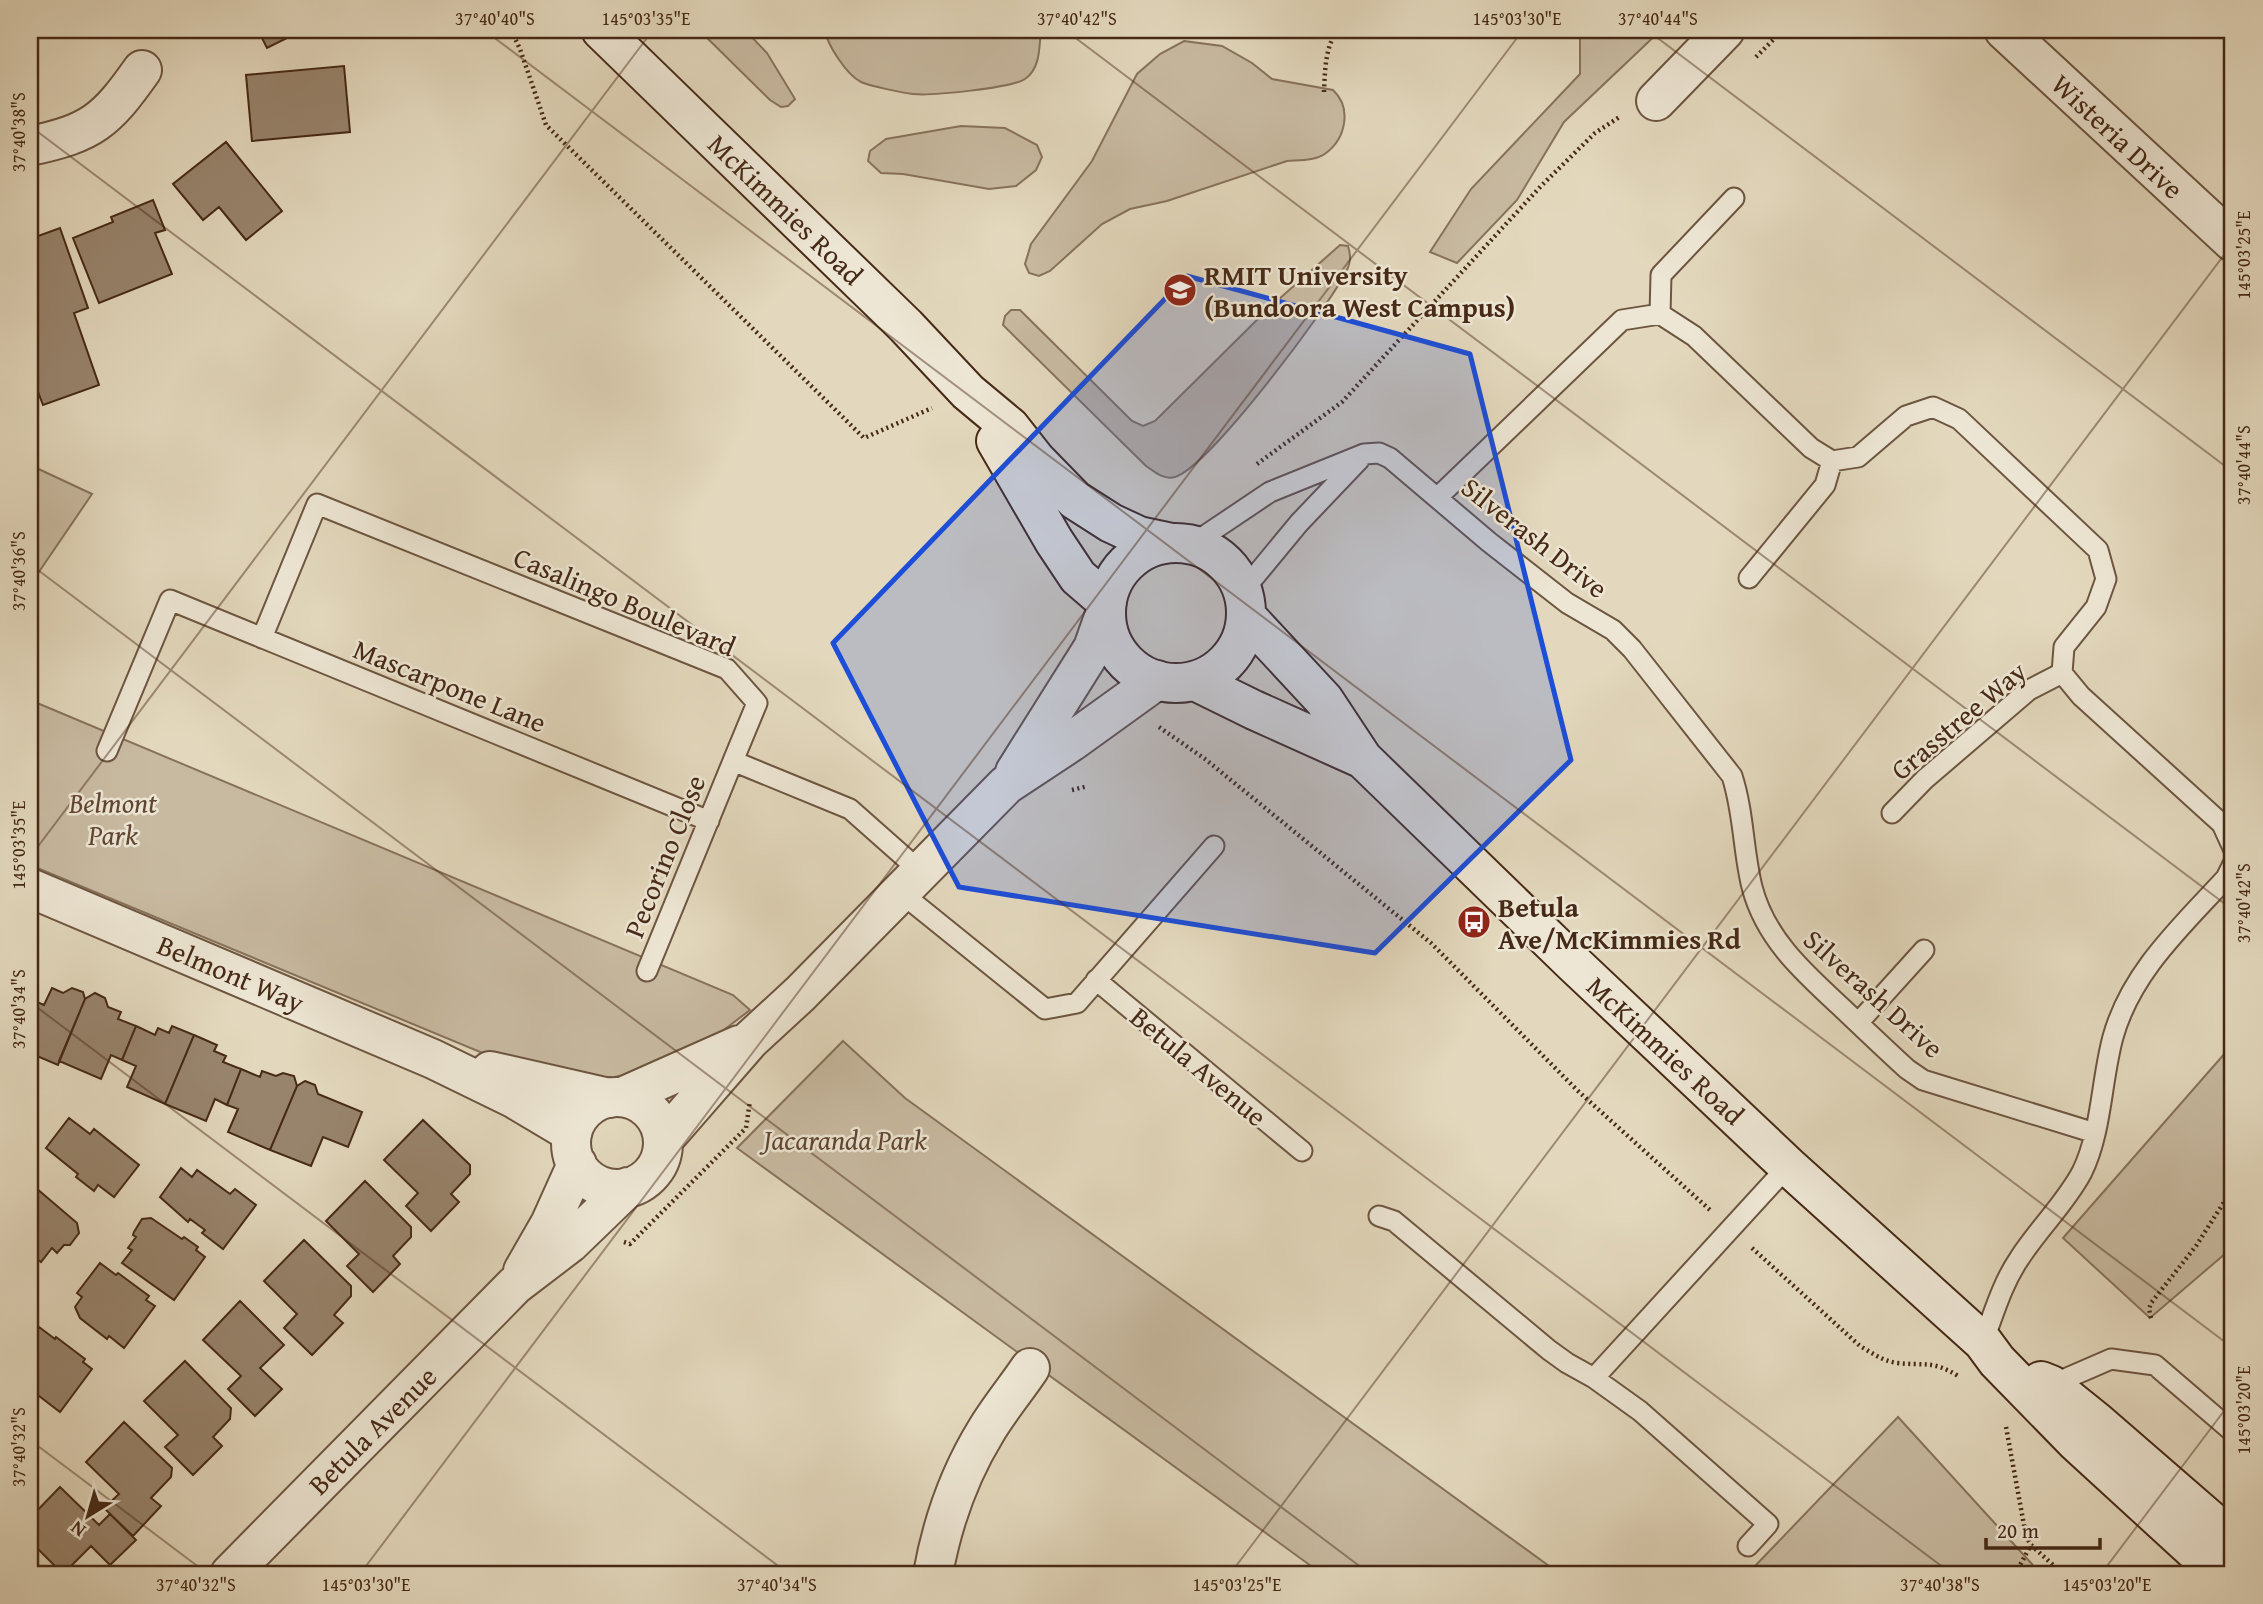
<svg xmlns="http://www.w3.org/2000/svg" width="2263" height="1604" viewBox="0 0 2263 1604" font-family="'Gentium Book Plus',serif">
<rect width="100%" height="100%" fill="#e3d8bd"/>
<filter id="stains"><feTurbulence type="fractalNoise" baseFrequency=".00286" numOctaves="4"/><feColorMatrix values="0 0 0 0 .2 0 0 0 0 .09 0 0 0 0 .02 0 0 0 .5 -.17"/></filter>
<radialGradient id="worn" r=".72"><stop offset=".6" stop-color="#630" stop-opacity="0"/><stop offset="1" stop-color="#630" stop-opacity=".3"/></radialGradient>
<path fill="#c8baa1" stroke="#87725c" stroke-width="2" d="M699 30H745L767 53 795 99 788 106 781 107 770 100Z
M825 30H1041C1039 46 1041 68 1025 79 1012 88 930 96 913 94 903 93 870 86 861 82 847 75 827 45 825 30Z
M1580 30H1661L1564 122 1517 200 1457 263 1430 252 1471 189 1580 74Z
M1184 41 1222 46 1252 63 1272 79 1333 90C1352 108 1346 138 1326 153 1316 161 1299 160 1287 161L1167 201 1130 209 1102 224 1050 271 1039 276 1029 273 1025 264 1031 244 1092 161 1137 74 1160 54Z
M961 126 1005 128 1037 145 1042 157 1036 170 1016 186 989 189 903 174 881 173 868 161 870 151 886 139Z
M1340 245 1348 246C1351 256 1351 262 1346 272 1327 309 1209 467 1175 477 1163 480 1155 472 1146 466L1003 325 1005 316 1011 310H1020L1132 421 1143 426 1155 421 1270 307Z
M30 465 92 494 30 585Z
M30 700 733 995 750 1010 708 1042 648 1071 614 1077 577 1078 497 1059 30 865Z
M843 1041 905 1098 1560 1574H1322L737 1148Z
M2233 1044V1247L2150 1318 2063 1238Z
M1898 1417 2041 1574H1745L1756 1565Z"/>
<path fill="#98846d" stroke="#462916" stroke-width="2" d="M258 30H303L267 48Z
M344 66 350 132 252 141 246 75Z
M226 142 282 211 246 240 219 207 203 220 173 184Z
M153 200 165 230 155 233 172 274 99 303 73 238 113 222 111 217Z
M60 228 88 308 74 313 99 385 43 405 38 392 33 393 30 383V239Z
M52 988 63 993 72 988 83 992 85 999 58 1065 30 1053V999L44 1005Z
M95 993 105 998 108 1007 121 1012 118 1019 136 1026 122 1060 111 1055 101 1079 59 1061 85 999Z
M136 1026 155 1035 158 1028 169 1033 172 1026 194 1035 165 1104 127 1087 136 1066 122 1060Z
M194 1035 217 1045 214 1051 226 1056 223 1062 241 1069 227 1105 215 1099 206 1121 165 1104Z
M241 1069 260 1077 262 1071 276 1076 283 1073 294 1076 297 1086 270 1150 228 1132 238 1109 227 1105Z
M305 1081 315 1085 318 1094 362 1112 348 1147 323 1137 311 1166 270 1150 297 1086Z
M69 1118 90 1134 94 1129 139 1165 114 1197 98 1185 94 1191 76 1177 78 1174 46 1148Z
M423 1120 470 1165V1174L451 1194 459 1202 431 1231 406 1206 418 1193 384 1160Z
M181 1168 192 1177 197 1170 230 1194 235 1189 256 1205 223 1249 202 1233 205 1230 190 1219 188 1222 160 1197Z
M365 1181 411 1227V1237L393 1256 400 1264 373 1292 347 1266 359 1254 326 1221Z
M36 1188 77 1223 79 1233 70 1245H64L57 1253 52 1248 41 1262 30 1253V1189L33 1192Z
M151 1218 182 1239 184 1237 198 1247 196 1250 205 1257 174 1300 122 1263 132 1250 128 1248 136 1237 133 1235 134 1232 142 1219Z
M304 1240 351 1286V1296L334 1315 343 1323 312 1355 284 1328 297 1314 264 1281Z
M100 1263 116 1275 118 1273 149 1296 146 1300 155 1306 124 1348 109 1336 107 1339 80 1318 75 1307 82 1297 77 1293Z
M240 1301 284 1345 260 1368 282 1389 255 1416 228 1389 241 1376 203 1340Z
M39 1327 55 1339 56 1337 85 1359 83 1362 92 1369 60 1412 30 1389V1338Z
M185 1361 231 1408 230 1419 213 1437 222 1446 193 1475 165 1447 178 1435 144 1401Z
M124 1422 172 1468 171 1477 151 1498 161 1506 133 1536 104 1508 119 1494 86 1462Z
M60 1487 99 1525 110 1514 136 1540 110 1565 91 1546 63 1574 30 1541V1518Z"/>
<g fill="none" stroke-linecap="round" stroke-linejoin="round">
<defs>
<path id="service" d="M1660 314 1661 275 1734 198
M1438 497 1622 320 1660 314 1694 336 1811 448 1832 461 1858 457 1906 416 1933 407 1959 419 2098 550 2106 579 2096 607 2064 647 2062 673 2081 696 2222 824 2233 848
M1191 545 1270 492 1364 454 1379 453 1390 458 1489 542 1567 603 1613 630 1632 649 1732 776C1744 813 1743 851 1752 887 1765 938 1803 972 1840 1006 1862 1027 1884 1048 1907 1069L1923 1080 2095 1133
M1749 578 1825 485 1832 461
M1242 592 1299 523 1359 460
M262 638 317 504 727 669 757 703 733 761 850 809 920 871
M107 751 170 600 709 821
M1892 813 1925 779 2029 690 2062 673
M900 892 1045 1009 1077 1003 1214 846
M647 971 733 761
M1096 980 1302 1151
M1858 1023 1924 950
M1379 1216 1394 1221 1549 1350 1567 1363 1594 1378 1640 1411 1768 1524 1748 1546
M1983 1342C1994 1313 2002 1284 2019 1259 2038 1229 2065 1204 2082 1172 2102 1131 2101 1081 2113 1037 2131 972 2182 926 2226 878L2233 864
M1594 1378 1788 1166
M2051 1385 2111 1359 2155 1365 2233 1432"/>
<path id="minor" d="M2004 30 2233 242
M1656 101 1725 30
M30 146C92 133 106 121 142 70
M30 888 433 1059 515 1099 572 1133
M490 1071 609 1098
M933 1574C942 1524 959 1475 986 1431 999 1409 1016 1389 1030 1368"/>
<path id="tertiary" d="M1015 772 1093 648 1105 614
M622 1097 739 1045
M571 1143a46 46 0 1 1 92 0a46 46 0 1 1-92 0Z
M663 1140 750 1040 800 994 1006 785 1071 742 1157 680
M523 1271 550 1224 577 1164
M230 1574 515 1285 570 1243 628 1187"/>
<path id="secondary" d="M601 30 906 326 968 392 1010 427 1036 460 1075 500 1111 523 1139 536 1172 543
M996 441 1054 541 1078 577 1107 602
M1106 613a70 70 0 1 1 140 0a70 70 0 1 1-140 0Z
M1246 616 1324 700 1363 759 1573 963 1788 1166 1983 1342 1997 1361 2076 1442 2220 1574
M1195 681 1254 710 1363 759
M2041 1381 2051 1385 2097 1422 2233 1540"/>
</defs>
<use href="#service" stroke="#6d5540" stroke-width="23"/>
<use href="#minor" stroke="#6d5540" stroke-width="42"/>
<use href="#tertiary" stroke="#6d5540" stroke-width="42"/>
<use href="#secondary" stroke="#462916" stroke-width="42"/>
<path stroke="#462916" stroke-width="4.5" stroke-dasharray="2 3.5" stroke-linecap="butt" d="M410 30 418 37 427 30
M511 30 520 49 546 125 864 438 932 408
M1756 57 1783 30
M1324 92C1325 70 1325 49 1337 30
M1257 464 1342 402 1541 186 1595 133 1621 116
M1159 727 1205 759 1431 943 1579 1092 1710 1210
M1072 790 1088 786
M624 1242 630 1244 746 1128 750 1101
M1752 1248 1860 1346C1872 1353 1883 1361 1897 1363 1924 1366 1933 1360 1958 1376
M2151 1318 2149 1309 2151 1303 2196 1246 2233 1188
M2006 1427 2026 1536 2031 1545 2063 1574
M2015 1574 2031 1545"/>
<use href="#service" stroke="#ede6d4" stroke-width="19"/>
<use href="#minor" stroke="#ede6d4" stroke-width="38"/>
<use href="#tertiary" stroke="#ede6d4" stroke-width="38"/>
<use href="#secondary" stroke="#ede6d4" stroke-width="38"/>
</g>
<path fill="#1d4ed8" fill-opacity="0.2" stroke="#1d4ed8" stroke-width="5" stroke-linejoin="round" d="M1187 276 1470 354 1571 760 1375 953 959 887 833 643Z"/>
<path fill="none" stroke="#462916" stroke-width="2" stroke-opacity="0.45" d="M484 30 2233 1348M1065 30 2233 910M1647 30 2233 472M2228 30 2233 34M30 126 1952 1574M30 564 1370 1574M30 857 653 30M30 1002 789 1574M30 1440 208 1574M360 1574 1523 30M1230 1574 2233 243M2101 1574 2233 1399"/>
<defs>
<symbol id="university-disc" viewBox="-11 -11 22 22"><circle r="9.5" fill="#8f2418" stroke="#ede6d4"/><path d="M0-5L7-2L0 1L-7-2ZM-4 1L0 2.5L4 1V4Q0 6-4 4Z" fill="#fff"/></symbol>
<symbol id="bus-disc" viewBox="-11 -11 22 22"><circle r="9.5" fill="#8f2418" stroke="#ede6d4"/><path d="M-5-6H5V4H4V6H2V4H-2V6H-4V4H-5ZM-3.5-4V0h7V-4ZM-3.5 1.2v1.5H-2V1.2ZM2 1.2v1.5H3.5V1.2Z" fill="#fff"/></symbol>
</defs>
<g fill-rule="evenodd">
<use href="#university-disc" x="1161" y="271" width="38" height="38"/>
<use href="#bus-disc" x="1455" y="903" width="38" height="38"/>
</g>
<g text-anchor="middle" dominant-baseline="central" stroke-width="5" stroke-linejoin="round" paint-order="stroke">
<g font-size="28" fill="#462916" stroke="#ede6d4">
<text transform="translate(2118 136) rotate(43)">Wisteria Drive</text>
<text transform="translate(786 209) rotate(44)">McKimmies Road</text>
<text transform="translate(1535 537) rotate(38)">Silverash Drive</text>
<text transform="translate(625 601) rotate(23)">Casalingo Boulevard</text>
<text transform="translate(450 685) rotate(22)">Mascarpone Lane</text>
<text transform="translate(1958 720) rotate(-40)">Grasstree Way</text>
<text transform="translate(664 856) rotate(-68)">Pecorino Close</text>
<text transform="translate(231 973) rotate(23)">Belmont Way</text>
<text transform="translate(1874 993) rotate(42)">Silverash Drive</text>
<text transform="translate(1666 1050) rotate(43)">McKimmies Road</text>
<text transform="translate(1199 1066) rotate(40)">Betula Avenue</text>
<text transform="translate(372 1430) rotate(-45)">Betula Avenue</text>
</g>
<g font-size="28" font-weight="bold" fill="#462916" stroke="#ede6d4" text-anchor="start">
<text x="1204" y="274">RMIT University<tspan x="1204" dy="32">(Bundoora West Campus)</tspan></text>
<text x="1498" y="906">Betula<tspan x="1498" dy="32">Ave/McKimmies Rd</tspan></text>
</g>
<g font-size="28" font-style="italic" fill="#604632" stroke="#ede6d4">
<text x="113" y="802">Belmont<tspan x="113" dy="32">Park</tspan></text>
<text x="845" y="1139">Jacaranda Park</text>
</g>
</g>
<rect width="2263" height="1604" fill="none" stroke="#e3d8bd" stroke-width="77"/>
<g transform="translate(88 1516) rotate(217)" stroke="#ede6d4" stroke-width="5" paint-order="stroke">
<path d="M0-5L12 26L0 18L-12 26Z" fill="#462916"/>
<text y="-10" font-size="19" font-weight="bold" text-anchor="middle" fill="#462916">N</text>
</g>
<path d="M1986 1538v10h114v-10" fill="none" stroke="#462916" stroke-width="3.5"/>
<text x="1997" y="1538" font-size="21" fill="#462916" stroke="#ede6d4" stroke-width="5" paint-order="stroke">20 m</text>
<rect x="38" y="38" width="2186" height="1528" fill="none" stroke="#462916" stroke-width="2.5"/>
<g font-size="18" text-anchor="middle" fill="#462916">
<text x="495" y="25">37°40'40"S</text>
<text x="646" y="25">145°03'35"E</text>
<text x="1077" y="25">37°40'42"S</text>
<text x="1517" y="25">145°03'30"E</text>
<text x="1658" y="25">37°40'44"S</text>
<text transform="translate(19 132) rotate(-90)" y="6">37°40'38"S</text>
<text transform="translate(2244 255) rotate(-90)" y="6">145°03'25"E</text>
<text transform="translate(2244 465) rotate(-90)" y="6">37°40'44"S</text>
<text transform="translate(19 571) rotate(-90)" y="6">37°40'36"S</text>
<text transform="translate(19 845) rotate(-90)" y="6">145°03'35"E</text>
<text transform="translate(2244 903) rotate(-90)" y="6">37°40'42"S</text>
<text transform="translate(19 1009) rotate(-90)" y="6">37°40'34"S</text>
<text transform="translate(2244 1410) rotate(-90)" y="6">145°03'20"E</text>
<text transform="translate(19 1447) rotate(-90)" y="6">37°40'32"S</text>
<text x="196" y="1591">37°40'32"S</text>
<text x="366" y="1591">145°03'30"E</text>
<text x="777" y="1591">37°40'34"S</text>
<text x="1237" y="1591">145°03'25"E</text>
<text x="1940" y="1591">37°40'38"S</text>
<text x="2107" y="1591">145°03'20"E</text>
</g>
<rect width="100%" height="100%" filter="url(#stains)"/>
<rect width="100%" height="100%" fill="url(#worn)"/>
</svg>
